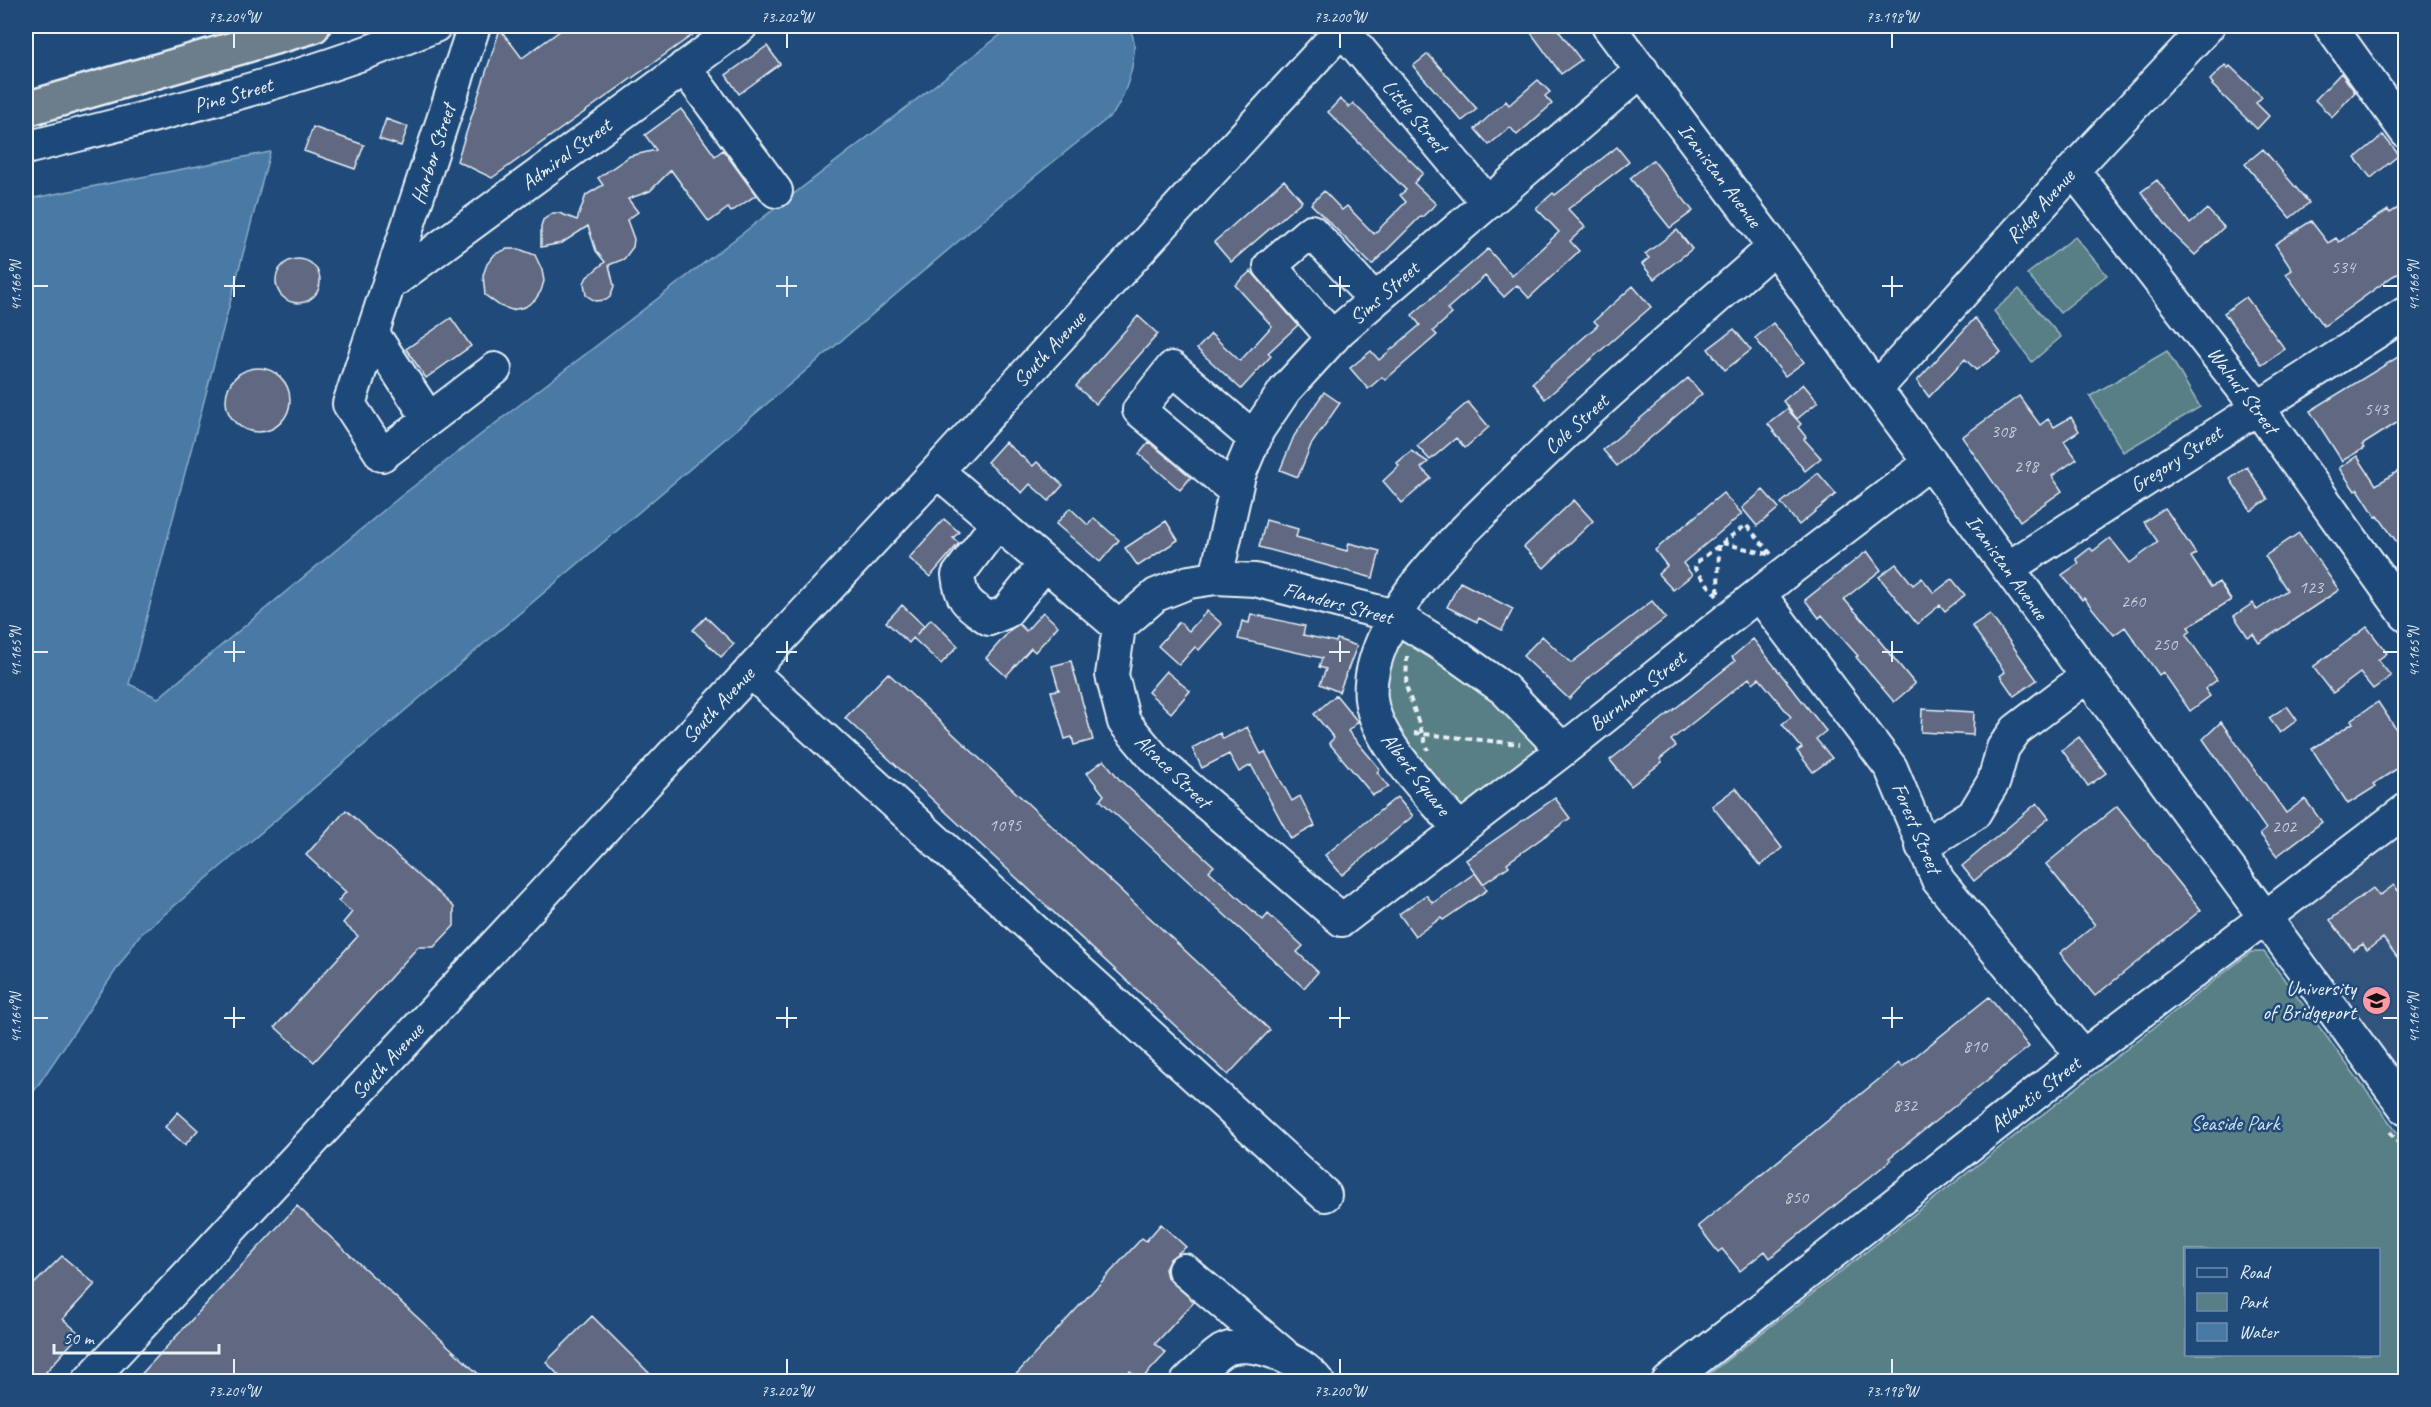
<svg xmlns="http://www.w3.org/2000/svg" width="2431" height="1407" viewBox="0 0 2431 1407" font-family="Caveat,sans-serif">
<rect width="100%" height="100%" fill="#1f4a7a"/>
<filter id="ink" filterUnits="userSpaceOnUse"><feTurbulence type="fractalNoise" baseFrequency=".0167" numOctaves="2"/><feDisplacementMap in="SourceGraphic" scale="12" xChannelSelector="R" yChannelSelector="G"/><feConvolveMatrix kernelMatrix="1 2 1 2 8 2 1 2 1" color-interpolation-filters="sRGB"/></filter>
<g filter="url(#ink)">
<path fill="#32537c" d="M2405 823V1078L2289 917Z"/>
<path fill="#587f85" stroke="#a0b8be" stroke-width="1.5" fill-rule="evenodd" d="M2075 237 2107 275 2060 313 2027 274Z
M2019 289 2061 337 2032 362 1994 311Z
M2167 351 2200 407 2123 452 2090 396Z
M1399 639 1428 654 1491 697 1538 746 1535 750 1459 809 1384 719 1379 700Z
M2251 952H2264L2405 1143V1381H1700ZM2186 1250H2378V1354H2186Z"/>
<path fill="#497aa6" stroke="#89aac7" stroke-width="1.5" d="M1012 26H1129C1131 31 1134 38 1134 44 1135 67 1125 96 1113 114L1033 178 139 936 26 1103V220L34 198 270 152 129 684 158 698 401 496Z"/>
<path fill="#606981" stroke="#e8f1f8" stroke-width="1.5" d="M567 26H705L492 178 457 161 500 29 522 58Z
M1526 26H1555L1581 60 1561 74Z
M767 46 780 64 739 94 726 75Z
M1428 54 1477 109 1462 121 1413 66Z
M2225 65 2228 68 2230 66 2262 97 2256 103 2269 116 2257 129 2212 85 2213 84 2210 80Z
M2341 73 2355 92 2332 117 2315 100Z
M1538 80 1550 92 1545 96 1552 104 1517 135 1510 127 1489 145 1475 129 1506 101 1509 105Z
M1340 99 1349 107 1353 103 1423 173 1414 183 1436 204 1422 217 1421 216 1372 265 1311 204 1324 191 1342 210 1347 206 1374 234 1406 202 1400 195 1406 190 1328 112Z
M681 109 715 156 723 150 756 195 731 212 728 208 709 222 671 170 650 191 628 199 638 212 627 220 634 239 633 247 624 259 609 265 614 286 610 297 606 300 595 301 586 295 584 283 587 277 605 262 596 251 588 226 562 243 541 247V226L543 220 553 213H559L577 220 586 195 603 185 598 178 630 156 656 150 645 135Z
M386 119 408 127 401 146 379 139Z
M313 127 364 145 355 169 304 151Z
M2383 135 2399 155 2371 178 2355 158Z
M1617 147 1629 162 1568 209 1585 227 1570 241 1579 251 1529 298 1517 285 1504 297 1485 276 1447 309 1452 314 1433 331 1437 335 1385 380 1382 377 1368 389 1350 368 1371 351 1379 360 1420 325 1412 315 1488 249 1512 276 1559 232 1536 208 1553 193 1555 195Z
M2263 149 2309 203 2290 218 2245 164Z
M1653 160 1693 211 1670 228 1630 178Z
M1284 180 1302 201 1231 262 1214 242Z
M2157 180 2190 224 2207 209 2224 227 2195 255 2172 233 2141 192Z
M2406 203V270L2393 276 2324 326 2286 274 2292 270 2275 244 2311 221 2328 243 2336 238 2339 242 2388 210 2390 213Z
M1677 230 1692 249 1654 279 1642 264 1649 258 1645 254Z
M507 249H519L535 255 542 270 544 281 541 291 535 300 525 307 512 310 500 306 485 295 483 275 487 264 495 254Z
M276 281a22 22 0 1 1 44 0a22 22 0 1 1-44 0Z
M1251 271 1298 325 1268 353 1271 356 1241 389 1197 349 1211 334 1240 361 1272 326 1235 285Z
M1633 286 1651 307 1545 399 1532 383 1598 325 1594 321Z
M2246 297 2285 349 2262 365 2224 313Z
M1138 316 1158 334 1096 404 1076 386Z
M451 318 471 346 426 378 406 349Z
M1975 318 2001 352 1976 370 1965 359 1929 397 1917 381Z
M1773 323 1804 362 1785 376 1755 338Z
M1734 329 1751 350 1725 370 1708 349Z
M2406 352V417L2362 445 2364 448 2342 461 2310 411Z
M226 400a32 32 0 1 1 64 0a32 32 0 1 1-64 0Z
M1688 378 1702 394 1617 466 1603 450Z
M1803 384 1818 402 1797 419 1783 401Z
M1324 392 1340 403 1311 445 1298 477 1280 470 1294 436Z
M2019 396 2040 425 2048 419 2054 427 2071 417 2079 431 2064 441 2077 459 2052 476 2062 491 2020 521 1962 437Z
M1468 402 1489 427 1465 448 1456 438 1430 460 1417 446Z
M1787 409 1801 424 1798 427 1806 437 1804 439 1821 458 1805 471 1768 424Z
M1005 442 1033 466 1037 462 1063 485 1049 501 1030 484 1022 493 987 462Z
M1149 442 1191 477 1180 490 1139 454Z
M1411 451 1428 462 1421 468 1431 478 1402 503 1383 481 1399 466 1397 463Z
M2357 456 2376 485 2406 466V555L2378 516 2376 517 2358 489 2355 491 2339 468Z
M2247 467 2268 499 2251 511 2230 479Z
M1818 473 1836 494 1799 525 1781 503Z
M1763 490 1779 508 1757 526 1742 508Z
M1723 493 1742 514 1683 563 1692 575 1673 590 1658 574 1667 566 1655 550Z
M1574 500 1593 521 1544 568 1524 547Z
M1070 508 1088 525 1094 518 1119 540 1100 562 1056 524Z
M2165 508 2196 554 2191 557 2211 587 2219 582 2231 600 2188 627 2191 631 2186 635 2217 680 2205 689 2210 696 2190 711 2163 672 2159 675 2125 627 2114 635 2084 598 2082 600 2062 575 2079 563 2076 559 2090 548 2093 551 2110 538 2130 563 2158 542 2144 522Z
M944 519 959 532 953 538 959 543 930 577 909 558Z
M1266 520 1298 529 1296 537 1347 551 1349 543 1380 551 1373 578 1259 547Z
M1166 521 1178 540 1138 566 1125 548Z
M2299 533 2339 590 2259 643 2253 634 2248 637 2234 616 2253 603 2257 610 2287 590 2265 556Z
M1867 551 1881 570 1844 599 1879 638 1878 639 1915 684 1894 702 1856 657 1858 656 1822 615 1819 618 1805 600Z
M1896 564 1913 585 1922 578 1934 593 1952 579 1965 595 1945 611 1940 605 1917 624 1879 577Z
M1460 582 1513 609 1502 630 1479 618 1477 622 1447 607Z
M1652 601 1666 618 1593 674 1569 699 1523 656 1542 636 1571 663Z
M902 605 924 626 916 635 931 619 958 646 941 664 913 638 909 643 886 622Z
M1207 611 1222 624 1199 650 1195 647 1179 665 1158 646 1179 622 1189 631Z
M1043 612 1058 626 1035 652 1031 648 1006 676 986 658 1011 629 1019 624 1026 631Z
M1251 614 1305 626 1303 635 1336 642 1337 639 1357 646 1339 692 1320 684 1326 669 1319 667 1322 658 1238 639 1242 621 1249 623Z
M1990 614 2037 680 2014 696 2000 676 2005 672 1972 626Z
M706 617 734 644 721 657 693 630Z
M2367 627 2387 653 2378 660 2391 676 2373 689 2360 673 2333 693 2313 667Z
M1753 639 1826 731 1816 739 1832 758 1813 772 1797 751 1802 748 1782 724 1791 717 1759 678 1753 683 1749 678 1671 740 1676 746 1660 759 1662 762 1631 786 1610 760 1735 661 1732 657Z
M1071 661 1093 740 1074 745 1072 737 1065 739 1051 691 1059 690 1052 666Z
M1166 671 1190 691 1171 713 1148 692Z
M888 673 1270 1030 1228 1075 845 718Z
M1336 695 1358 722 1348 731 1380 769 1377 772 1389 787 1373 795 1329 743 1334 738 1314 714Z
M2378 702 2406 744V763L2373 784 2375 787 2348 804 2312 749 2353 723 2351 720Z
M2287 706 2297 720 2280 733 2269 718Z
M1922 709 1974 712 1973 735 1921 732Z
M2221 722 2286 813 2305 799 2322 822 2277 856 2260 834 2266 829 2203 739Z
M1247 727 1261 754 1265 752 1292 801 1300 796 1315 826 1291 839 1251 765 1239 772 1229 754 1202 768 1192 748 1220 733 1223 739Z
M2079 737 2106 773 2088 786 2062 750Z
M1104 760 1119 779 1214 866 1209 871 1263 920 1268 914 1303 946 1297 952 1318 972 1304 988 1100 800 1104 795 1087 773Z
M1736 788 1782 848 1760 866 1712 806Z
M1397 797 1413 816 1342 875 1325 855Z
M1555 798 1570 818 1507 863 1509 866 1483 884 1466 860Z
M2037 803 2049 818 1974 881 1962 866Z
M2117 806 2201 910 2095 996 2060 953 2095 925 2046 864Z
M346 810 454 907V926L434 947H418L314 1062 275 1027 358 936 343 923 352 912 338 901 346 892 306 855Z
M1475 873 1487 890 1443 920 1441 918 1415 936 1399 914 1426 895 1433 903Z
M2394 885 2406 901V969L2383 938 2367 950 2363 944 2353 950 2330 920 2373 888 2379 896Z
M1989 997 2029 1047 1889 1158 1891 1160 1770 1258 1765 1251 1740 1271 1722 1249 1718 1252 1698 1226 1899 1063 1902 1067Z
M178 1112 198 1130 185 1145 165 1127Z
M297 1206 459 1356 487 1382H134Z
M1161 1224 1186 1247 1170 1259 1165 1269 1167 1277 1194 1302 1155 1344 1166 1353 1141 1380 1130 1371 1120 1382H1009L1142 1238 1146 1241Z
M62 1256 95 1284 63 1319 80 1334 37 1382H26V1292Z
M592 1316 658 1382H565L546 1362Z"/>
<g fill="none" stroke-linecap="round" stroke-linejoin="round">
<defs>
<path id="minor" d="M474 26 349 404 382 455 495 369
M1608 26 1774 247 1876 389 2406 1109
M2330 26 2406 132
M1342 29 1488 203
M684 67 776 191
M26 148C164 113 303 81 435 26
M2073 170 2257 407 2406 615
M391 283 741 26
M373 334 429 419
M1333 338 1270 266 1311 231 1375 300
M1876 389 2073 170 2208 26
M937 471 1119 627
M1235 491 1139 410 1172 368 1255 439
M997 523 958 575C961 601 968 604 989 619L1006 612 1045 564
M2008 568 2406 313
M1216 578 1239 475 1258 430 1285 390 1340 330 1642 70
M1759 594 1891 768 1938 880 2083 1056
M1119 627 1112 675 1124 722 1155 759 1342 920 1563 750 1784 574 1931 462
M1119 627 1156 595 1189 582 1216 578 1255 580 1395 616 1445 647 1504 689 1563 750
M750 671 1325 1195
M1459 829C1431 795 1376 743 1371 699 1367 662 1393 615 1414 587 1446 546 1484 511 1521 475 1602 396 1689 323 1774 247
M1922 846 1974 814 1994 781 2003 748 2016 730 2087 676
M1184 1270 1282 1353
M88 1382 937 471 1345 26
M1187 1382C1198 1372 1210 1359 1222 1351 1249 1336 1301 1359 1318 1382
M1668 1382 2083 1056 2406 810"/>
<path id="highway" d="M26 109 313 26"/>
</defs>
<use href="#minor" stroke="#e8f1f8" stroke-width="36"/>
<use href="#highway" stroke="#e8f1f8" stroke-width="38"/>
<path stroke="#e8f1f8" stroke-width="4" stroke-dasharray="6 4.5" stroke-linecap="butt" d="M1722 543 1768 554
M1718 593 1719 545
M1717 596 1695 569 1696 563 1746 525 1771 554
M1407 656 1406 686 1428 750
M1414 733 1520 744
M2390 1132 2406 1153"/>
<use href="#minor" stroke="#1f4a7a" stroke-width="32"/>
<use href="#highway" stroke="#6c7d8b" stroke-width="33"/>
</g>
</g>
<path fill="none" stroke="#e8f1f8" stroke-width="2" d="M234 33V48M787 33V48M1340 33V48M1892 33V48M234 276V297M787 276V297M1340 276V297M1892 276V297M33 286H48M224 286H245M776 286H797M1329 286H1350M1882 286H1903M2383 286H2398M234 641V662M787 641V662M1340 641V662M1892 641V662M33 652H48M224 652H245M776 652H797M1329 652H1350M1882 652H1903M2383 652H2398M234 1007V1028M787 1007V1028M1340 1007V1028M1892 1007V1028M33 1018H48M224 1018H245M776 1018H797M1329 1018H1350M1882 1018H1903M2383 1018H2398M234 1359V1374M787 1359V1374M1340 1359V1374M1892 1359V1374"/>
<defs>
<symbol id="university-disc" viewBox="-11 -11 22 22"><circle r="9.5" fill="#ff9aa2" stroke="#1f4a7a"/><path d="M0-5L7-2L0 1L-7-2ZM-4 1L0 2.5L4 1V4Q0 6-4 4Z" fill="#111"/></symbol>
</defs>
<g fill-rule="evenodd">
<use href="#university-disc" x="2360" y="984" width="33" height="33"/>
</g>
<g text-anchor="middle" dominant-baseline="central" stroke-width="5" stroke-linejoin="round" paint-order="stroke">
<g font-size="18" fill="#c6cfda">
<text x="2343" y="267">534</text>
<text x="2376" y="409">543</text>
<text x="2003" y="431">308</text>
<text x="2026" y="466">298</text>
<text x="2311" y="587">123</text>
<text x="2133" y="601">260</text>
<text x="2165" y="644">250</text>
<text x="1005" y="825">1095</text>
<text x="2284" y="826">202</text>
<text x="1975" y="1046">810</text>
<text x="1905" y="1105">832</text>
<text x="1796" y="1197">850</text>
</g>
<g font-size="21" fill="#e8f1f8" stroke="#1f4a7a">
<text transform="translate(233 95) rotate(-16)">Pine Street</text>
<text transform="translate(1415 116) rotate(50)">Little Street</text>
<text transform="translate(433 154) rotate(-72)">Harbor Street</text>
<text transform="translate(566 154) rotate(-36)">Admiral Street</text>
<text transform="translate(1720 175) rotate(53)">Iranistan Avenue</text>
<text transform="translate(2040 206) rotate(-48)">Ridge Avenue</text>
<text transform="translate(1384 293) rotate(-41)">Sims Street</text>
<text transform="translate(1049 349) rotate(-47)">South Avenue</text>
<text transform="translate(2243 390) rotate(53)">Walnut Street</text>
<text transform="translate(1576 424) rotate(-42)">Cole Street</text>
<text transform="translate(2176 459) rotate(-33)">Gregory Street</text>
<text transform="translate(2007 567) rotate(54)">Iranistan Avenue</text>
<text transform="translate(1338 603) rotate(15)">Flanders Street</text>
<text transform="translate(1637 691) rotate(-38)">Burnham Street</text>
<text transform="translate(718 705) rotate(-47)">South Avenue</text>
<text transform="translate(1173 771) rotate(44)">Alsace Street</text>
<text transform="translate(1416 774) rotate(52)">Albert Square</text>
<text transform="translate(1917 828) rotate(67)">Forest Street</text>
<text transform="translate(387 1061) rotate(-47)">South Avenue</text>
<text transform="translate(2035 1094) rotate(-38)">Atlantic Street</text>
</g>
<g font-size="21" fill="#e8f1f8" stroke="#1f4a7a" text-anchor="end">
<text x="2356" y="988">University<tspan x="2356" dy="24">of Bridgeport</tspan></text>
</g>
<g font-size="21" fill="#d2e0e7" stroke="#1f4a7a">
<text x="2235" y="1123">Seaside Park</text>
</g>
</g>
<rect width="2431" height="1407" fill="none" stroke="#1f4a7a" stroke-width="66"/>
<rect x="2185" y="1248" width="195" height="108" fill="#1f4a7a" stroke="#6f8dac" stroke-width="1.5"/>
<rect x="2197" y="1268" width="30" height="9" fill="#1f4a7a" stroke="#6f8dac" stroke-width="1.5"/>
<text x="2239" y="1278" font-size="18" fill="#e8f1f8">Road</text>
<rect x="2197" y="1293" width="30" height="18" fill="#587f85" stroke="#6f8dac" stroke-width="1.5"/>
<text x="2239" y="1308" font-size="18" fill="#e8f1f8">Park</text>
<rect x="2197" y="1323" width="30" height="18" fill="#497aa6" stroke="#6f8dac" stroke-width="1.5"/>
<text x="2239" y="1338" font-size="18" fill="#e8f1f8">Water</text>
<path d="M54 1344v9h165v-9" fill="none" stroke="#e8f1f8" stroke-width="3"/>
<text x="63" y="1344" font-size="18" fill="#e8f1f8" stroke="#1f4a7a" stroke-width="4.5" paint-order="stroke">50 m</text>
<rect x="33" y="33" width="2365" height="1341" fill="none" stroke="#e8f1f8" stroke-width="2"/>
<g font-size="15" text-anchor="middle" fill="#e8f1f8">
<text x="234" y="22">73.204°W</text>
<text x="787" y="22">73.202°W</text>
<text x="1340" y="22">73.200°W</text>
<text x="1892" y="22">73.198°W</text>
<text transform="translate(16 286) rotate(-90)" y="5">41.166°N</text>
<text transform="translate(2414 286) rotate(-90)" y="5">41.166°N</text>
<text transform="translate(16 652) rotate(-90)" y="5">41.165°N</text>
<text transform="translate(2414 652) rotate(-90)" y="5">41.165°N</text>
<text transform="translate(16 1018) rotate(-90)" y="5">41.164°N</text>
<text transform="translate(2414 1018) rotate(-90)" y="5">41.164°N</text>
<text x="234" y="1396">73.204°W</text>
<text x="787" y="1396">73.202°W</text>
<text x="1340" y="1396">73.200°W</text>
<text x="1892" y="1396">73.198°W</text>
</g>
</svg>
